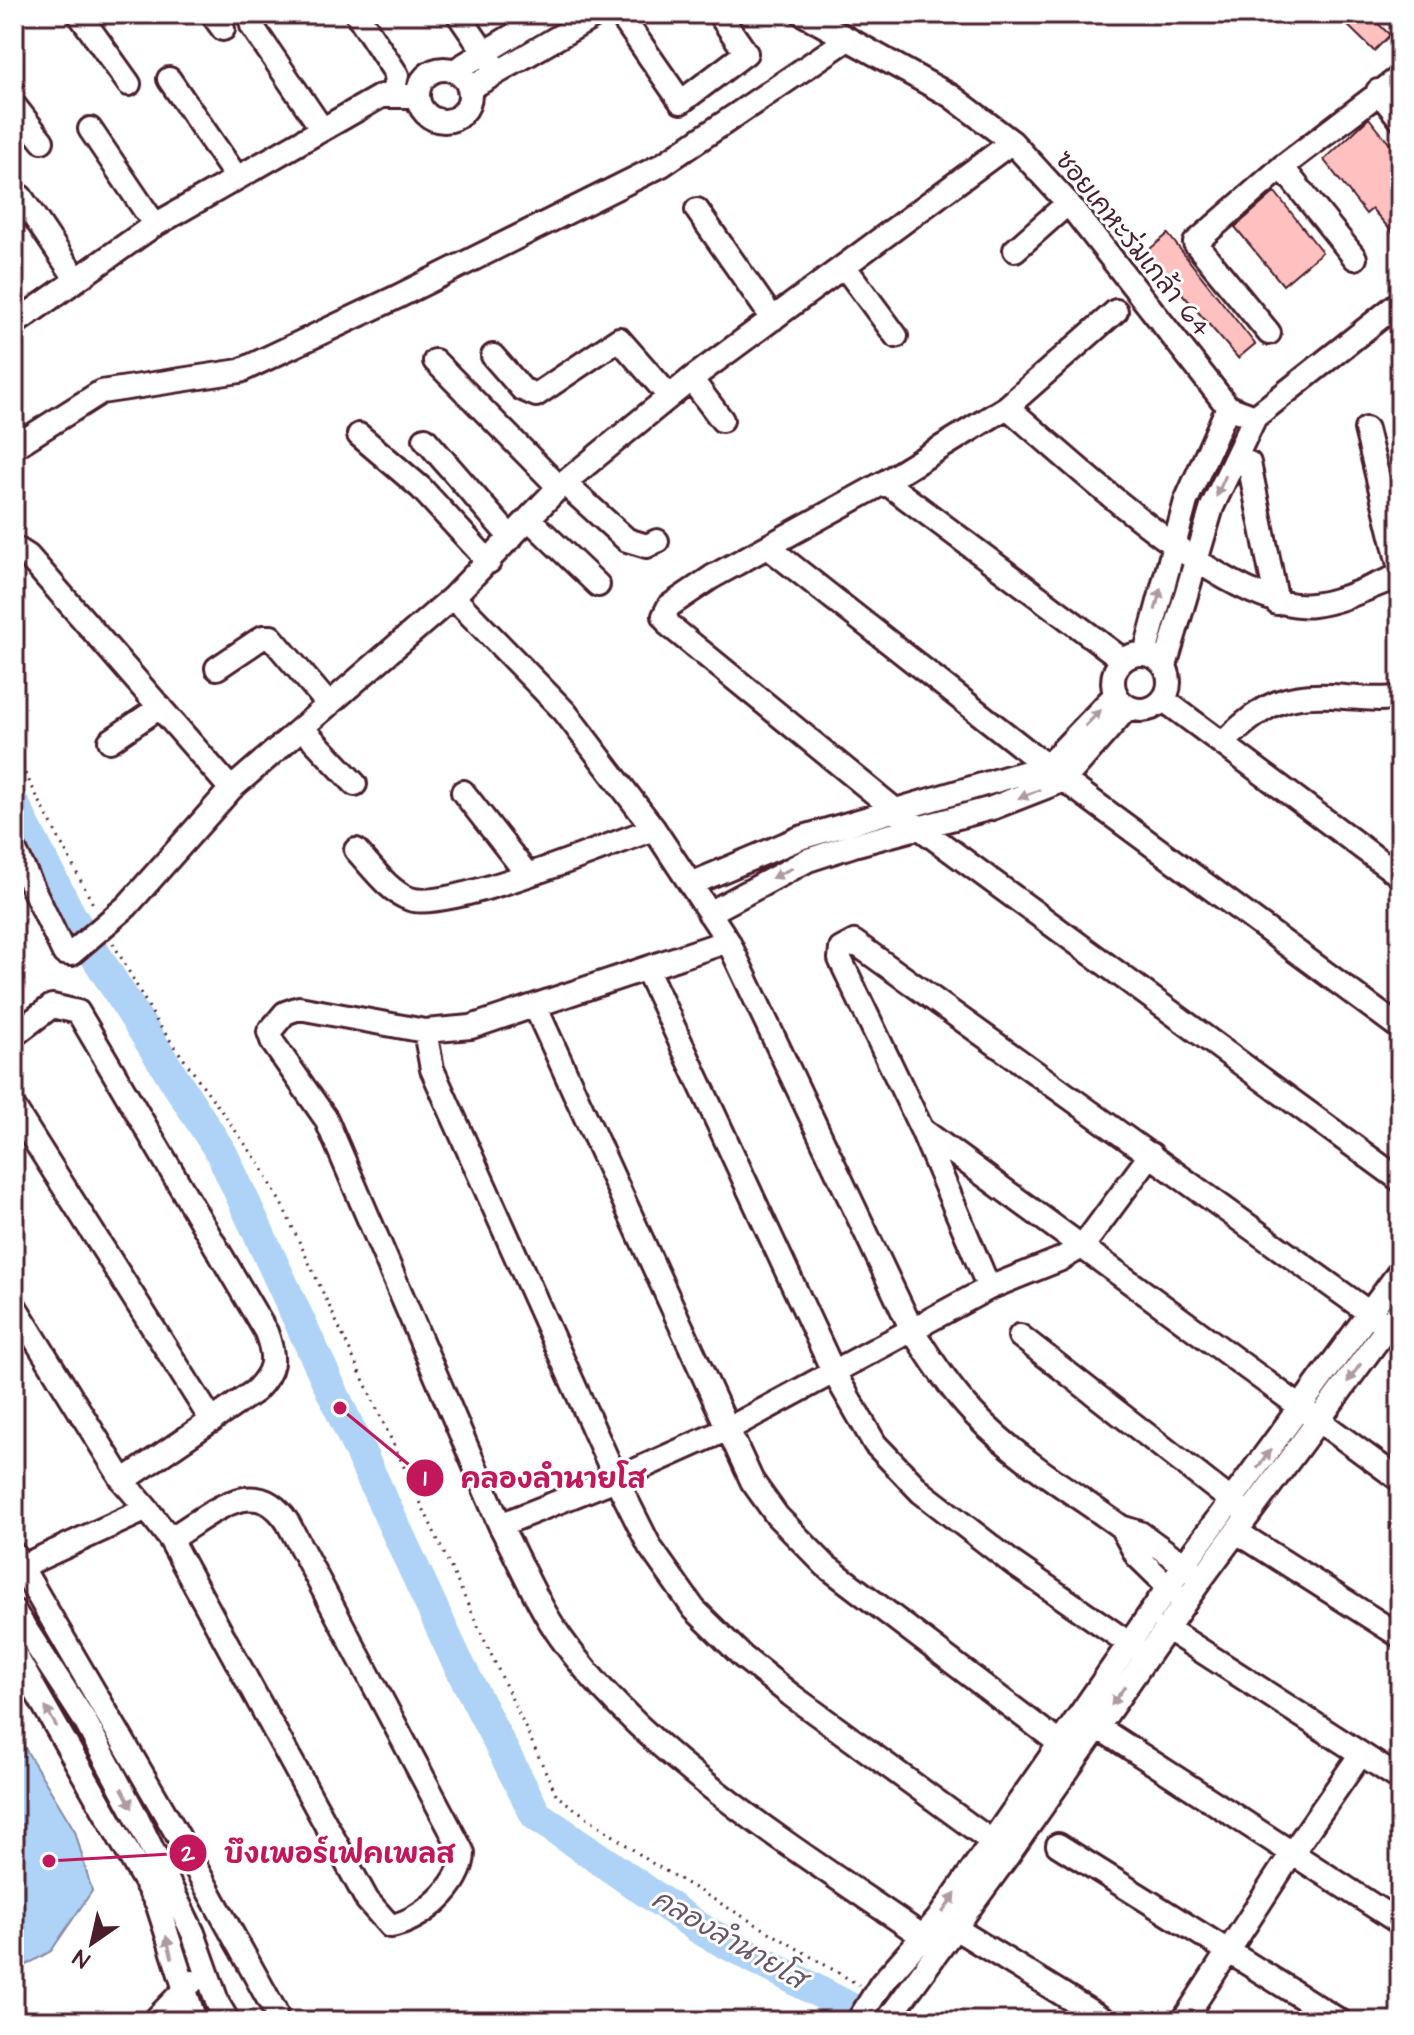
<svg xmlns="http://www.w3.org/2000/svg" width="1414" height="2035" viewBox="0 0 1414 2035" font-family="'Architects Daughter','Playpen Sans Thai',sans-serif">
<rect width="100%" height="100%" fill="#fff"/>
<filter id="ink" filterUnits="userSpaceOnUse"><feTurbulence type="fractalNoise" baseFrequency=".0125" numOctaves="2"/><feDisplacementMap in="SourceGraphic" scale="16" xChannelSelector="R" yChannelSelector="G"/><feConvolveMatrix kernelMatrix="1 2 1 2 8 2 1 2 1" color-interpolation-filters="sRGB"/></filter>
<g filter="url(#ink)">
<path fill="#afd2f7" stroke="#878aa5" stroke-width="2" d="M14 1730 75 1831 92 1891 51 1951 14 1972Z"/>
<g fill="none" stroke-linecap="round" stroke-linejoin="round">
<path stroke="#afd2f7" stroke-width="32" d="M14 805 70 915 222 1154 455 1657 536 1815 702 1930 874 2021"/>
</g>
<path fill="#fec1bf" stroke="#4a1f2b" stroke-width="2" d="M1336 14H1368L1390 35 1374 51Z
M1369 118 1400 157V241L1372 209 1366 214 1324 160Z
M1275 192 1322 252 1283 285 1235 227Z
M1168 234 1255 344 1238 358 1146 252Z"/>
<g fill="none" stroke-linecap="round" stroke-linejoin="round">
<defs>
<path id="minor" d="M79 14 129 84
M212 14 223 29
M357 14 397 75 392 96
M458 14 493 65
M620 14 681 102 746 53 719 14
M803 14 951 96 1012 142 1068 203 1228 407 1255 417 1400 302
M252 26 322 129
M418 95a26 26 0 1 1 52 0a26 26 0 1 1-52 0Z
M454 71 548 14
M169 79 237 178
M469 89 598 14
M1378 91 1400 119
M14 105 42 141
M90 129 155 225 381 96H418
M1282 167 1355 258
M21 197 77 280
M697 210 773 319
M1015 250 1068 203
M844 266 896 336
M1116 311 1007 407 885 482 712 577 669 606 664 616 670 626 894 809 1400 1180
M14 324 157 223
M1269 333 1195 243 1282 167 1400 77
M493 356 522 389 536 395 619 339 669 396
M435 361 559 487
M691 379 722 420
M1007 407C1071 460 1231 615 1313 605 1342 602 1373 585 1400 576
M1366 429 1400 569
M359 435 421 488 489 562
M425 439 511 538
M14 447 101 392 240 371 397 297 662 165 848 39
M1249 463 1277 603
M885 482 1123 660
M564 483 627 540 647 546 657 541
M529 519 598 585
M14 547 28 556 231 789
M768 547 1064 780 1400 1028
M453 597 565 712 654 829 728 941 912 1330C931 1359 950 1389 974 1414 1016 1458 1072 1492 1121 1527L1140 1533 1202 1578
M1113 682a28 28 0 1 1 56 0a28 28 0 1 1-56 0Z
M1145 654 1186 501 1228 407
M1165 666 1212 507 1255 417
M217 668 263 637H271L329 705
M1164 700 1400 876
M302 728 355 784
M110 741 160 707
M1224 742C1264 703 1287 691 1345 697 1364 698 1381 701 1400 697
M463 792 527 874
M14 849 64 953 71 954 127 906 231 789 453 597 559 487 691 379 1012 142
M356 850C371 866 389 892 410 899 447 912 610 844 654 829
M691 884 800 838 1047 766 1116 694
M709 913 808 860 854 845 992 808 1064 780 1128 707
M728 941 471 1027 425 1031 299 1008 285 1013 269 1032 273 1043 326 1119 500 1525 616 1479 728 1429 989 1288 922 1130 840 959 841 949 854 942 1400 1335
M647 970 833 1371 875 1444 921 1492 1014 1564 1143 1653
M535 1006 728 1429 752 1481 777 1516 826 1566 1075 1755
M425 1031 432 1069 616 1479 650 1547 694 1609 743 1657 791 1695 1009 1854
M14 1035 52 1006 78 1012 266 1332C276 1359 275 1371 255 1391L123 1481
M14 1108 212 1421
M924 1131 1400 1480
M989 1288 1061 1259 1083 1246 1151 1154
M14 1305 123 1481 147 1509 14 1570
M1020 1336 1242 1509
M147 1509 170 1539 367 1900 390 1926C420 1922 463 1885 463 1853L288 1523C255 1470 209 1516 170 1539
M500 1525C520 1562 537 1604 561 1638 647 1760 809 1857 932 1943
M1121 1527 1137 1556 1178 1596
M1237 1532 1400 1636
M14 1554 177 1834 275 2011
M14 1611 84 1719 134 1812 193 1933 218 2004 228 2021
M1166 1628 1400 1779
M14 1653 157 1903 195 2021
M1096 1726 1400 1923
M1058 1845 1340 2021
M955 1928 1106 2021
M154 2021 192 1982
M858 2021 881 1984 938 1919 1183 1566 1400 1271
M887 2021 1009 1854 1202 1578 1400 1310
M1183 2021 1292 1853 1361 1754"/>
</defs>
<use href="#minor" stroke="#4a1f2b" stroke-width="28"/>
<path stroke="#4a1f2b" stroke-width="3" stroke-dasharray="2 6" stroke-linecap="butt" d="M14 752 95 908
M113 943 157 1022 261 1166 284 1209 557 1796 652 1863 859 1985"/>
<use href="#minor" stroke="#fff" stroke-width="22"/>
</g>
<defs><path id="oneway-solid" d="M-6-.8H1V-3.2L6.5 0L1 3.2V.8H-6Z" transform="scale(2)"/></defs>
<g fill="#ae9aa0">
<use href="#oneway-solid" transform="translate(1221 486) rotate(114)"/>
<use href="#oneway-solid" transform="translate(1158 599) rotate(-76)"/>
<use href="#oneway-solid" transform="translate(1093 718) rotate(-46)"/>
<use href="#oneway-solid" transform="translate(1029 794) rotate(158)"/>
<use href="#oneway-solid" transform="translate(782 873) rotate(154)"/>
<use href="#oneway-solid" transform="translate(1354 1373) rotate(126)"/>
<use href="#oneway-solid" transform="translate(1264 1459) rotate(-54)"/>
<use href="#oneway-solid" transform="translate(1118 1696) rotate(126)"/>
<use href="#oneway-solid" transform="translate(51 1717) rotate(-120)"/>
<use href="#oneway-solid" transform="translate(127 1798) rotate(62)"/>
<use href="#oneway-solid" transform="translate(949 1903) rotate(-55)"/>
<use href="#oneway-solid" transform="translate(169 1947) rotate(-105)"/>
</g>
</g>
<g text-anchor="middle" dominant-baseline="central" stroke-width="6" stroke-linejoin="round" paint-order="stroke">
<g font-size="26" fill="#4a1f2b" stroke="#fff">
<text transform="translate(1133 244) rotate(51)">ซอยเคหะร่มเกล้า 64</text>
</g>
<g font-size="28" font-style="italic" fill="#685568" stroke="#fff">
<text transform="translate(728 1939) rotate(30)">คลองลำนายโส</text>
</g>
</g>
<path fill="none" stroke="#c2185b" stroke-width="3" d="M340 1408L425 1478M49 1861L188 1853"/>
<g fill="#c2185b" stroke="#fff" stroke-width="3">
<circle cx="340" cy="1408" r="8"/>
<circle cx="49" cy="1861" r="8"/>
<circle cx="425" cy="1478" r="20"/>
<circle cx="188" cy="1853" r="20"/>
</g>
<g font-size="24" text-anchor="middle" font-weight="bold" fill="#fff">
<text x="425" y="1486">1</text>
<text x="188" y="1861">2</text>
</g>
<g font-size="28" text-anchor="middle" font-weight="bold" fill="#c2185b" stroke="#fff" stroke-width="6" stroke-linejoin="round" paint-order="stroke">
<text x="553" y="1488">คลองลำนายโส</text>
<text x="339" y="1863">บึงเพอร์เฟคเพลส</text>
</g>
<rect width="1414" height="2035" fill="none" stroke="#fff" stroke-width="48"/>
<rect x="24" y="24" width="1366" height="1987" fill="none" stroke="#4a1f2b" stroke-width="3" filter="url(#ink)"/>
<g transform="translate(92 1943) rotate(214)" stroke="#ffffff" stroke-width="6" paint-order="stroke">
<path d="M0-6L14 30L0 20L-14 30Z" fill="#4a1f2b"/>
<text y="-12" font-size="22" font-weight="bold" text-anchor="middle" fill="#4a1f2b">N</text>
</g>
</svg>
